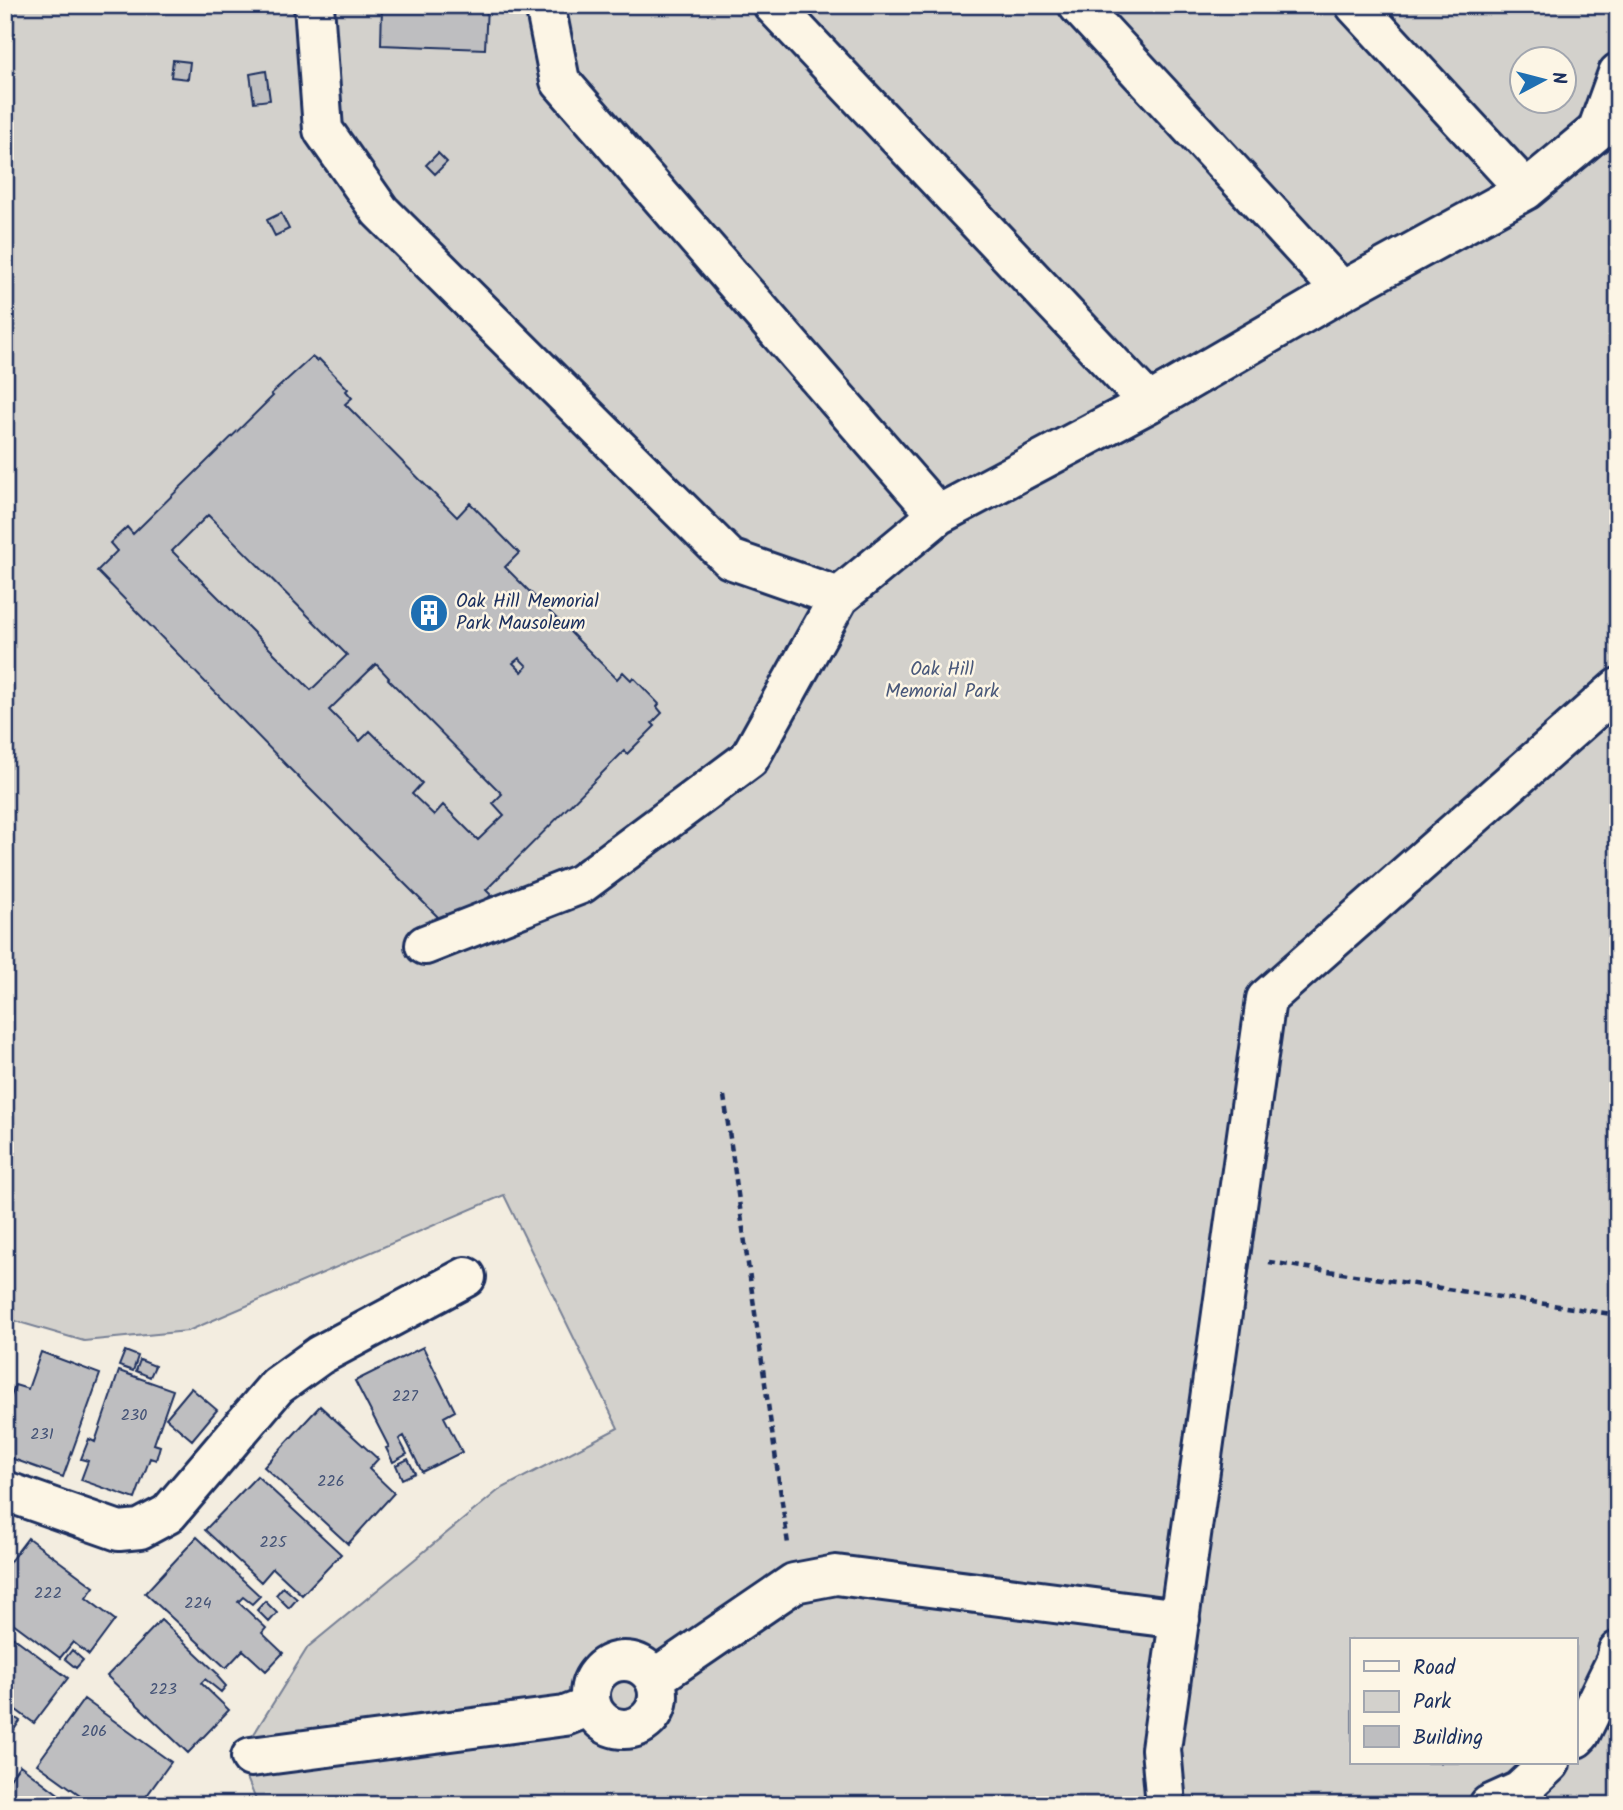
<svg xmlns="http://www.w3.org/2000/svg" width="1623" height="1810" viewBox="0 0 1623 1810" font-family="Kalam,sans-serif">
<rect width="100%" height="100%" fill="#f3ede0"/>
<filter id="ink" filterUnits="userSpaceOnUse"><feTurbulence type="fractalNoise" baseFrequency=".0143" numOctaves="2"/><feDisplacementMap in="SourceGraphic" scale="14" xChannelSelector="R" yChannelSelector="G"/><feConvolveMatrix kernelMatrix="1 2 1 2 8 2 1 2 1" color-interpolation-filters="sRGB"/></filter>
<g filter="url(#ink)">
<path fill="#d3d1cc" stroke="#778095" stroke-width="2" fill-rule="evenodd" d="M5 5H1618V1805H258L239 1758 308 1647 499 1490 618 1428 504 1195 188 1331 84 1341 5 1318ZM1522 60H1564V102H1522ZM1352 1640H1576V1763H1352Z"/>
<path fill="#bebec0" stroke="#1b2f5e" stroke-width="2" fill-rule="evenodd" d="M372 5H487L485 49 381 45 382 6Z
M173 60 190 62 188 79 171 77Z
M266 71 270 100 254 102 250 74Z
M438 153 447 162 435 174 426 165Z
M281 213 289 229 275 236 267 220Z
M312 357 317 361 319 359 348 389 346 391 352 398 345 404 457 517 470 503 519 553 505 567 617 679 623 672 631 680 633 677 659 704 657 707 662 713 652 723 655 726 627 754 624 751 486 890 491 895 474 912 468 907 448 927 290 769 97 571 117 551 110 543 127 527 133 534 273 396 271 394ZM208 515 347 655 311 690 172 551ZM519 658 527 666 522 672 513 663ZM376 664 389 678 388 679 502 794 493 803 504 815 478 840 443 805 434 815 412 794 422 783 370 731 360 741 329 710Z
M423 1347 455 1411 444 1417 462 1452 422 1472 404 1436 399 1439 407 1454 393 1462 386 1448 389 1447 355 1381Z
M125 1351 138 1356 133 1371 119 1366Z
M41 1352 100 1374 63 1477 5 1456V1413L15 1385 28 1389Z
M140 1360 155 1366 150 1377 136 1371Z
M119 1371 173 1390 154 1444 160 1446 156 1460 150 1458 135 1499 81 1480 88 1461 81 1459 89 1439 95 1442Z
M191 1388 217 1410 192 1440 166 1418Z
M320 1406 378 1459 369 1469 394 1493 348 1544 264 1467Z
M408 1459 415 1473 402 1479 396 1465Z
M257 1476 341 1554 302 1595 273 1568 261 1582 205 1530Z
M197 1537 260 1596 252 1604 243 1597 238 1602 266 1628 262 1633 283 1653 266 1671 243 1650 226 1668 145 1593Z
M28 1538 94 1587 86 1598 115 1620 89 1655 73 1642 60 1658 5 1617V1568Z
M283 1587 297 1599 289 1608 276 1595Z
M265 1601 277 1613 269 1622 257 1610Z
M161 1620 219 1675 217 1676 226 1686 221 1692 205 1679 201 1683 229 1710 188 1753 107 1676Z
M5 1631 68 1678 34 1723 5 1702Z
M72 1650 83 1660 76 1668 65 1659Z
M84 1699 171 1762 140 1805H94L37 1764Z
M5 1711 20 1721 13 1731 5 1725Z
M20 1765 73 1805H5V1785Z"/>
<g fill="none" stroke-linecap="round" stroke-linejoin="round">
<defs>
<path id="minor" d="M314 5 323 130 380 211 730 559 839 597
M545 5 560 81 938 515
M773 5 1149 403
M1078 5 1342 291
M1355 5 1526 190
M425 945 581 884 749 759 839 597 938 515 1149 403 1342 291 1526 190 1597 131 1618 73
M5 1491 119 1531 140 1529 168 1514 277 1386 320 1355 466 1277
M590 1695a34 34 0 1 1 68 0a34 34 0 1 1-68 0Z
M655 1678 794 1583 836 1575 1180 1619
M1576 1738 1580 1734 1616 1661 1618 1651
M251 1757 565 1716 591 1706
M1166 1805 1161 1749 1266 999 1618 688
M1489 1805 1520 1791 1550 1763"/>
</defs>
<use href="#minor" stroke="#1b2f5e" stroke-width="44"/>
<path stroke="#1b2f5e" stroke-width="4.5" stroke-dasharray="7 5" stroke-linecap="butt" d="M724 1096 788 1544
M1269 1262 1618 1315"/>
<use href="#minor" stroke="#fcf5e5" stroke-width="38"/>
</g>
</g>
<defs>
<symbol id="building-disc" viewBox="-11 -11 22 22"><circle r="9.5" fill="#1f6fb2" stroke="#fcf5e5"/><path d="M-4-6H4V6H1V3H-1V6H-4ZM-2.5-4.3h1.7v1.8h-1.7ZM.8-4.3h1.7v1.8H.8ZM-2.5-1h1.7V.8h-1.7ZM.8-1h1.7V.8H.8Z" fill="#fff"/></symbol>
</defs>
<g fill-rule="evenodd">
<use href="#building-disc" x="407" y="591" width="44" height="44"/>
</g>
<g text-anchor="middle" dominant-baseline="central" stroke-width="5" stroke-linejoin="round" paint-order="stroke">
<g font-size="16" fill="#445376">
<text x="405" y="1396">227</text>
<text x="134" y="1415">230</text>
<text x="42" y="1434">231</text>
<text x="331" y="1481">226</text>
<text x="273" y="1542">225</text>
<text x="48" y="1593">222</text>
<text x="198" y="1603">224</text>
<text x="163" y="1689">223</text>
<text x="94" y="1731">206</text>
</g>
<g font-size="19" fill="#1b2f5e" stroke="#fcf5e5" text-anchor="start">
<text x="456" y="602">Oak Hill Memorial<tspan x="456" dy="22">Park Mausoleum</tspan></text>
</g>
<g font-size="19" fill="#49587a" stroke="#fcf5e5">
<text x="942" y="670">Oak Hill<tspan x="942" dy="22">Memorial Park</tspan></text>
</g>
</g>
<rect width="1623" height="1810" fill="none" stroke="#fcf5e5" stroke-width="28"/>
<rect x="14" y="14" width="1595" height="1782" fill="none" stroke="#1b2f5e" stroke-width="2.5" filter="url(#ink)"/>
<rect x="1350" y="1638" width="228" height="126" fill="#fcf5e5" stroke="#a2a6af" stroke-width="2"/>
<rect x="1364" y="1661" width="35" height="10" fill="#fcf5e5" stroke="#a2a6af" stroke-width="2"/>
<text x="1413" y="1674" font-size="21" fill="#1b2f5e">Road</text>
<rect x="1364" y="1691" width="35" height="21" fill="#d3d1cc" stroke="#a2a6af" stroke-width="2"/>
<text x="1413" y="1708" font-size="21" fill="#1b2f5e">Park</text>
<rect x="1364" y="1726" width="35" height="21" fill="#bebec0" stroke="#a2a6af" stroke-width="2"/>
<text x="1413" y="1744" font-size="21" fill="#1b2f5e">Building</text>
<g transform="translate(1543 80) rotate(83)"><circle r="33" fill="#fcf5e5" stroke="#a2a6af" stroke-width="2"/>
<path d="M0-5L12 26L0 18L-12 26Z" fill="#1f6fb2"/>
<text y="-10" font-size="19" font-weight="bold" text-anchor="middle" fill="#1b2f5e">N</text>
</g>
</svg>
